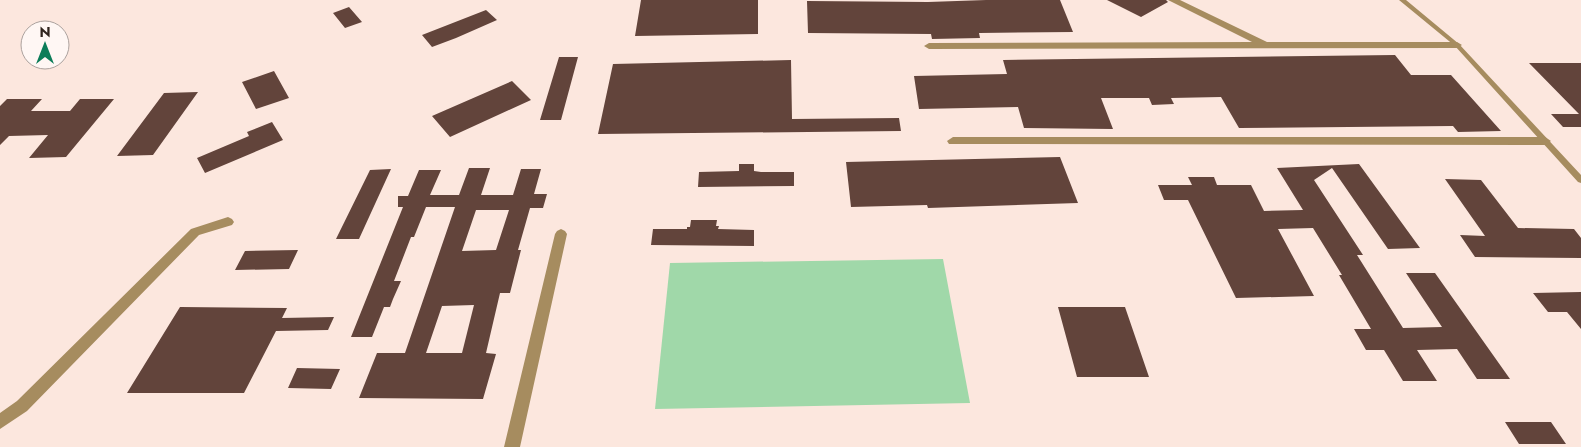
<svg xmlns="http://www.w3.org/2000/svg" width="1581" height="447" viewBox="0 0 1581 447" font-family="Jost,sans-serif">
<rect width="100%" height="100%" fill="#fce7de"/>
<path fill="#a0d8a9" d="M943 259 970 403 655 409 670 263Z"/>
<path fill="#62443b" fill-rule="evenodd" d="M641 0H758V34L635 36Z
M986 0H1060L1073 32 979 33 980 38 932 39 931 34 808 33 807 1 928 2Z
M1107 0H1166L1168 2 1141 17Z
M349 7 362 22 345 28 333 13Z
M486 10 497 20 456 38 432 47 422 35Z
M1395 55 1411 75H1451L1501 131 1458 132 1453 126 1239 128 1221 97 1171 98 1174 104 1152 105 1149 98H1101L1113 129 1024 128 1018 107 919 109 914 76 1007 74 1003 60Z
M559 57H578L561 120H540Z
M791 60 792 119 899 118 901 131 598 134 613 64Z
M1529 63H1581V127H1563L1551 114H1579Z
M274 71 289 98 256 109 242 82Z
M512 81 531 100 450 137 432 116Z
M198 92 153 155 117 156 164 93Z
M7 99H42L31 111H70L80 99H114L66 157 29 158 48 135 9 136 0 145V106Z
M272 122 283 140 205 173 197 158 249 136 247 132Z
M1060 157 1078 203 928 208 927 205 851 207 846 162Z
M739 164H754V171L761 172H794V186L698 187 699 172 739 171Z
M1359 164 1420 248 1388 249 1332 168 1314 180 1363 255H1357L1403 328 1442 327 1406 273H1435L1510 379H1477L1457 349 1417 350 1437 381H1403L1384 350H1366L1354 329H1371L1339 275H1342L1313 228 1278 229 1314 296 1236 298 1188 200H1164L1158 185H1192L1188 177H1214L1217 185H1251L1264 211 1303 210 1277 168Z
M469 168H490L481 195H513L521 169H541L534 194H547L543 208H530L518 250H521L510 293H500L486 353 496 354 483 399 359 398 377 353H405L455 207H426L414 237H411L394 281H401L393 299 390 307H384L372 337H351L403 207H398V196H408L419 170H441L430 195H459ZM476 210H509L496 250 462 251ZM474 305 462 353H426L442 306Z
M391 169 359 239H336L370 170Z
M1445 179 1481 180 1518 228 1574 229 1581 238V258L1475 257 1460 235 1485 236Z
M691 220H717L716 226H719L718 229 754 230V246L651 245 653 229H687V227H690Z
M298 250 289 269 235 270 245 251Z
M1581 292V329L1567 312H1548L1533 293Z
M180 307 287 308 282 318 334 317 328 330 276 331 244 393H127Z
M1058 307H1125L1149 377H1077Z
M297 368 340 369 331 389 288 388Z
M1505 422H1551L1566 444H1519Z"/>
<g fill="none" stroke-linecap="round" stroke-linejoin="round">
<path fill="#a68c5f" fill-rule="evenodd" d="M1399 0H1406L1459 44 1581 175V183L1578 182 1455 46Z"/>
<path fill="#a68c5f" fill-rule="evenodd" d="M1168 0H1180L1267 42H1457L1462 45 1457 48 929 49 924 46 929 43 1252 42Z
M953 137H1545L1551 141 1545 145 949 144 947 141Z
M228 217 232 219 234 222 232 225 199 235 27 411 0 429V413L17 401 191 229Z
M561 229 565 231 567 234 520 447H504L555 234 557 231Z"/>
</g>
<g transform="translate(45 45)"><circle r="24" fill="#fff7f4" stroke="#aca29e"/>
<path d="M0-4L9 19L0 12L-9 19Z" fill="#0c7d59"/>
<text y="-8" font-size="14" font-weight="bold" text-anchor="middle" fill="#2f231d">N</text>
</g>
</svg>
